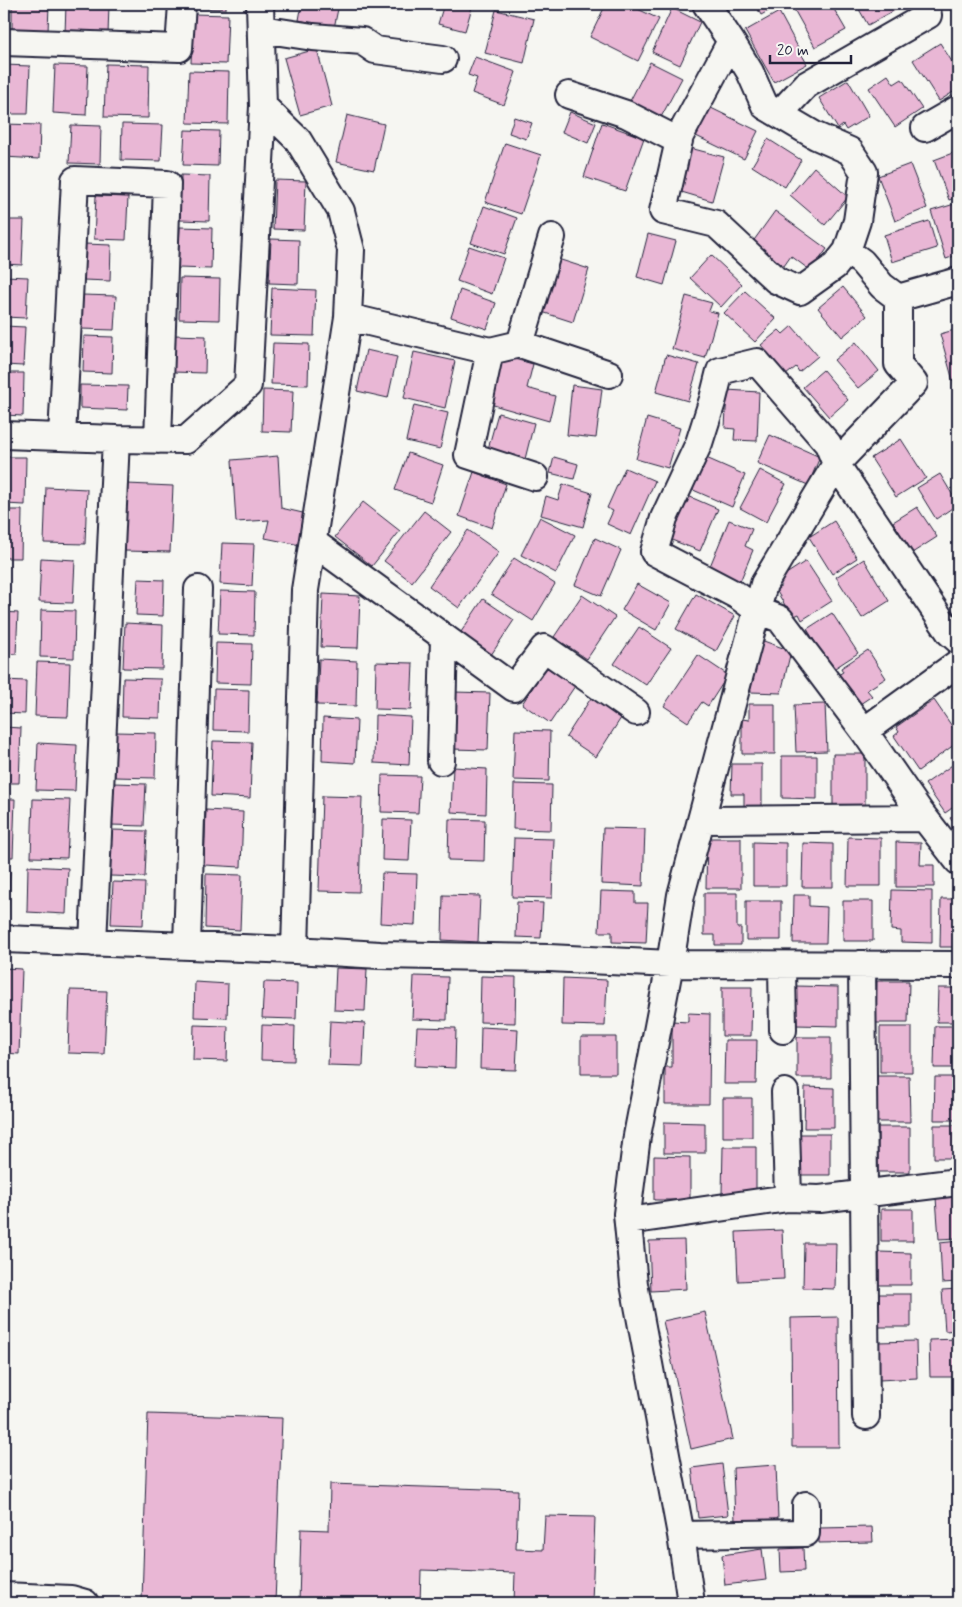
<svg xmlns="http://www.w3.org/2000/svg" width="962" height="1607" viewBox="0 0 962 1607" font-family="Mynerve,sans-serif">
<rect width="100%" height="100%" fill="#f6f6f2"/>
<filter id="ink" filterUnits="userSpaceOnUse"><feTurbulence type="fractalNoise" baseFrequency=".02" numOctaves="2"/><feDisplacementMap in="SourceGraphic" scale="10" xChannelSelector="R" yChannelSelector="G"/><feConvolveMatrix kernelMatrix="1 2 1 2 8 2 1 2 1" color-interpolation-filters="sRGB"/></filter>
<g filter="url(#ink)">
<path fill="#e9b7d5" stroke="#22223b" d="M12 4H49L48 32 12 31Z
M66 4H109L108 35 65 34Z
M193 4H226V9L192 8Z
M302 4H339L334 28 299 20Z
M444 4H473L465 31 438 24Z
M606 4H627L659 19 638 61 590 37Z
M755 4H781L761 15Z
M791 4H831L846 30 815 47Z
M856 4H894L897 9 868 25Z
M672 8 700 22 680 65 652 52Z
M496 10 534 19 524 63 485 53Z
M779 12 807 64 774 82 745 31Z
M193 14 228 15 226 64 191 63Z
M940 43 958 71V89L939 101 913 60Z
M317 49 332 106 300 115 284 58Z
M475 57 516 72 504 105 472 93 477 78 468 75Z
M650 62 682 78 660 119 629 103Z
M106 64 149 65 148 118 104 117Z
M4 65 30 66 28 114H4Z
M55 65 88 66 86 115 53 113Z
M189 71 229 72 228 124 187 123Z
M888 75 894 84 902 79 922 109 895 127 869 88Z
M848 80 869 116 846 130 843 125 838 129 819 98Z
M707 106 758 131 744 159 694 135Z
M570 112 596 123 588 143 562 132Z
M347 115 384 124 374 170 336 162Z
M514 117 532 123 526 139 509 133Z
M602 123 644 138 625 191 584 177Z
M4 124 40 125 39 159 4 157Z
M122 124 163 125 161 161 121 160Z
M71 125 101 126 100 164 69 163Z
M185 130 219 131 218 166 183 165Z
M768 139 801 160 785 187 752 166Z
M505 143 541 155 521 214 485 202Z
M690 148 724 157 712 201 678 191Z
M958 151V197L949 200 934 160Z
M910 164 927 208 895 221 878 176Z
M814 167 848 197 825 225 790 195Z
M181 175 210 176 209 221 180 220Z
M275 180 306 181 304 230 273 229Z
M96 196 128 197 126 240 94 239Z
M958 203V255L946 259 931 211Z
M484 206 517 218 504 254 471 243Z
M775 211 827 249 811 271 791 256 784 266 752 243Z
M4 220H24L22 265 4 264Z
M929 221 937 248 892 262 884 235Z
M180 227 212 228 211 269 178 268Z
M648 234 676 241 664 285 637 277Z
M271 239 299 240 298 284 269 283Z
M84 244 111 245 110 281 83 280Z
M469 246 504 258 492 294 457 281Z
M711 255 742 284 721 307 690 278Z
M558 259 589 269 573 322 542 312Z
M4 276 28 277 26 318 4 317Z
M180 278 220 279 219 320 179 319Z
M843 287 867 316 842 337 818 308Z
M272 288 316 290 314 336 270 335Z
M460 290 496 303 487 329 451 317Z
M745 291 776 319 755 342 724 313Z
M82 295 116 296 114 330 81 329Z
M686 296 712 303 709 311 718 313 705 358 672 349Z
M4 326 25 327 23 366 4 365Z
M792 326 818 356 799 372 796 367 786 375 761 345 779 330 783 334Z
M958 329V399L940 334Z
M174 335 206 336 205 373 173 372Z
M84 336 113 337 112 373 83 372Z
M856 342 879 371 858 388 834 360Z
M273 343 309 344 308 385 271 384Z
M366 350 397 357 388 398 357 391Z
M414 352 455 361 445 408 404 398Z
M666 355 699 364 688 401 656 392Z
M503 356 533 364 527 388 555 396 549 421 490 404Z
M823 370 848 400 829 417 803 387Z
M4 373H24L23 416 4 415Z
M80 385 128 386 127 410 80 408Z
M572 385 602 389 596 438 567 435Z
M263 390 293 391 291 432 262 431Z
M727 390 759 392 757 441 734 440 735 429 725 428Z
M414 405 448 413 440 449 406 441Z
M498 413 534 423 525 459 488 449Z
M647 418 680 428 668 468 636 459Z
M770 435 820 457 808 485 757 463Z
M901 439 926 478 896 497 871 458Z
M408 453 443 465 431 502 395 490Z
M278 456 281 508 307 514 300 545 265 538 269 520 236 522 232 460Z
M4 457H26L25 505 4 504Z
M554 457 578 464 574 479 550 473Z
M704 457 745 475 732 507 691 489Z
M625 468 655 481 631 535 607 524 613 511 607 508Z
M760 470 786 484 766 522 740 508Z
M474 472 506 484 492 528 459 516Z
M940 474 958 504 936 519 917 488Z
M127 484 173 486 170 552 124 551Z
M563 484 592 493 583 527 541 515 546 496 558 500Z
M46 487 87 489 85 544 44 543Z
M688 496 718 509 700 551 669 539Z
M363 502 400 531 372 566 335 537Z
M917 507 937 537 912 553 893 522Z
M4 510H22L21 558H4Z
M424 511 451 532 412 582 384 561Z
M540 517 575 535 556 573 521 555Z
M729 520 752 529 745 546 753 550 739 584 708 571Z
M834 521 857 558 832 574 809 537Z
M468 530 499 552 459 608 429 586Z
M595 538 621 550 601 596 575 585Z
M222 543 254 544 252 586 220 584Z
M41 558 75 560 73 603 39 602Z
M514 558 555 584 533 621 491 594Z
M864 559 889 601 862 618 836 577Z
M806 561 832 601 802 620 799 614 792 617 776 590 782 586 777 580Z
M138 579 164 580 163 616 136 615Z
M637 584 671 603 656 630 622 610Z
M220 591 255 592 254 635 218 634Z
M323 594 360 596 358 648 321 647Z
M696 594 735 616 716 651 676 629Z
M582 595 615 617 587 659 554 637Z
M483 599 514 620 491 655 459 635Z
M41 610 75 611 74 658 40 657Z
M4 612 18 613 16 654 4 653Z
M832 613 858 653 832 670 807 629Z
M125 623 163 625 162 669 123 668Z
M639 627 671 648 646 685 614 664Z
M761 640 791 651 781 693 750 692Z
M216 643 252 644 251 684 215 683Z
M868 650 886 678 867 690 872 696 857 706 838 675 843 672 841 668Z
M698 655 728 675 708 706 702 702 688 722 664 706Z
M319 659 357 661 356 706 317 705Z
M37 662 70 663 68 717 35 716Z
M376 662 413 663 411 710 375 709Z
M546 667 575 686 550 723 522 704Z
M123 678 161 679 160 718 122 717Z
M4 680 26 681 25 714 4 713Z
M214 689 249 690 248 731 213 730Z
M454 692 490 693 488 750 452 749Z
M591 698 621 718 596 757 566 737Z
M934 700 958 735V742L918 771 894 736 899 732 896 727Z
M749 704H775V754H742V719L749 720Z
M825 704 827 751 796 752 794 705Z
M375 715 411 717 409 765 374 763Z
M323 718 357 720 355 763 322 761Z
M4 727 21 728 19 783H4Z
M515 730 550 731 549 781 513 780Z
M116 732 156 733 155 778 115 777Z
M213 741 252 742 250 798 211 796Z
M38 743 77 745 75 791 36 790Z
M833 754H865V807H833Z
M782 756H817V799L782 798Z
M958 761V804L945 813 925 784Z
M732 764H762V809H744V794H731Z
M453 767 487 769 486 814 451 812Z
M382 775 420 776 418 813 381 812Z
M113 783 146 784 144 826 111 825Z
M514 784 552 785 551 830 513 829Z
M322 796 362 797 359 892 319 891Z
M4 799H15L13 857H4Z
M33 799 70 800 67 858 31 857Z
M206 810 243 812 241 867 204 865Z
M958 812V829L950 818Z
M383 819 411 820 409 861 382 860Z
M449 819 485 820 484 861 448 860Z
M603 828 645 829 643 886 601 884Z
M112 830 147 831 145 877 110 876Z
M848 837 881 838V886H847Z
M514 838 554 839 552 898 512 897Z
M707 838H741V888H706Z
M753 842 786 843V886H753Z
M896 842 921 843 920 865H934V887H896Z
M803 843 833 844V887H802Z
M28 866 68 868 66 914 27 912Z
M4 870H10L8 919H4Z
M382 873 417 874 415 925 380 923Z
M206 874 242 875 240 930 205 928Z
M113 882 145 883 143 925 111 924Z
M892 890 932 891V943L901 942V931L891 930Z
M601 891 635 892V903H648L646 943 612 942V932H599Z
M704 893H737V928H741V945H715V935H704Z
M443 895 480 896 478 942 442 940Z
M794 895H809V906L827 907 826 943H793Z
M941 899H958V947H940Z
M746 901H781V940H746Z
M843 901H873V941H843Z
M517 902 543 903 541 938 516 937Z
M4 968 22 969 19 1054 4 1053Z
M336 968 367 969 365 1011 334 1010Z
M414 976 448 977 447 1020 412 1019Z
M481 976 516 977 515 1023 480 1022Z
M563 978 607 980 605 1026 562 1025Z
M877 981H909L908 1023H876Z
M195 982 228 984 227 1018 194 1017Z
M264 982 297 983 296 1019 262 1018Z
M796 986 838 987V1026L796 1025Z
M722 987H752L751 1036H722Z
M938 988H958V1022H937Z
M70 990 107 991 104 1054 68 1053Z
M688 1013 710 1014 709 1104H665V1067H672V1021L688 1022Z
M330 1021 365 1023 363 1066 328 1065Z
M194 1025 228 1026 227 1061 193 1060Z
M262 1025 295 1026 294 1061 261 1060Z
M935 1026H958V1068H934Z
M417 1027 456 1028 455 1068 415 1066Z
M481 1027 518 1029 516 1070 480 1069Z
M880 1027H912V1072H880Z
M581 1037H616V1074H581Z
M797 1037H831V1078H797Z
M725 1040H757L756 1084H724Z
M877 1076H909L910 1122H877Z
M935 1077H953L952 1083H958V1120H934Z
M805 1087 834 1088V1128H804Z
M723 1098H752V1137H723Z
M664 1122 705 1123V1153H664Z
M934 1125H958V1158H934Z
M878 1127H910V1172H878Z
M796 1134H830V1175H796Z
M723 1147H756V1195L722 1194Z
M654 1156 690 1157V1200H654Z
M958 1197V1238L939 1239 936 1198Z
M881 1209H913V1241H881Z
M782 1230 784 1279 738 1281 736 1232Z
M684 1240 686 1289 651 1291 649 1241Z
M958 1241V1282L942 1283 940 1243Z
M804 1243H836L835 1289 803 1288Z
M879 1252 911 1253V1285H879Z
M958 1289V1330L945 1331 942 1290Z
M879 1294H911V1327H878Z
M705 1312 733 1439 691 1449 663 1321Z
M838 1317 839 1447H792L791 1318Z
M958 1339V1377H930L929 1340Z
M916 1341 917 1378 879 1380 878 1342Z
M148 1414 282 1418 275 1603H221L142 1600Z
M722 1464 728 1515 698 1518 692 1468Z
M776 1465 778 1519 735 1521 733 1468Z
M330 1484 518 1490 516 1549 543 1550 545 1516 595 1517 592 1603H514L515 1573 421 1570 420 1603H299L301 1529 329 1530Z
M872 1527 873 1542 819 1543V1528Z
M803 1548 804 1571 781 1572 780 1549Z
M762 1549 766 1580 725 1585 722 1555Z"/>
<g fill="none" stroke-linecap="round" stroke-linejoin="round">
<defs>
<path id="minor" d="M706 4 731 41
M261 29 313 37 362 41 375 50 443 59
M4 42 179 48 182 4
M569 95 626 114 679 141
M263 106 298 140 341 211 351 250 348 317 305 590 295 950
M779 114 806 85 928 15
M925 128 958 109
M847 251 857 221 864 172 850 151 816 136 765 106 750 72 731 41 680 136 663 211 716 224 776 280 800 291 835 266 847 251 862 262 882 286 898 298
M348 317 490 351 468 455 535 477
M520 344 552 237
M490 351 520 344 609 374
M4 435 116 439 186 440 248 385 263 106 260 4
M62 437 75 180 167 184 158 440
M313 542 514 688 544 648 636 712
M958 663 864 731 920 812 958 861
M864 731 780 619 757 610 738 596 654 552 664 518 699 443 713 399 720 371 757 362 828 444 836 464 914 383 898 364V298L958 281
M441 761 444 637
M702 820 924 818
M4 939 295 950 380 955 549 958 670 964 958 965
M93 943 116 439
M187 946 198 589
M862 964 866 1416
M782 965 783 1030
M785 1092 788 1198
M628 1221 788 1198 820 1199 958 1182
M681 1535 806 1533V1505
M4 1596 71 1599 85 1603
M691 1603 681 1535 634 1284 627 1214 637 1136 670 964 681 895 764 584 836 464 950 633 958 640"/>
</defs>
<use href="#minor" stroke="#22223b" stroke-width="30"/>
<use href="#minor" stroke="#f6f6f2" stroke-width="26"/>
</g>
</g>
<rect width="962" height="1607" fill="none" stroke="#f6f6f2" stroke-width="20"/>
<rect x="10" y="10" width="942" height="1587" fill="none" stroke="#22223b" stroke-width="2" filter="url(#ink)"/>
<path d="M770 55v8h81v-8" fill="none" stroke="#22223b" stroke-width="2.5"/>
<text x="777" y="55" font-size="15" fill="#22223b" stroke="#f6f6f2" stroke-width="4" paint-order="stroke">20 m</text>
</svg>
